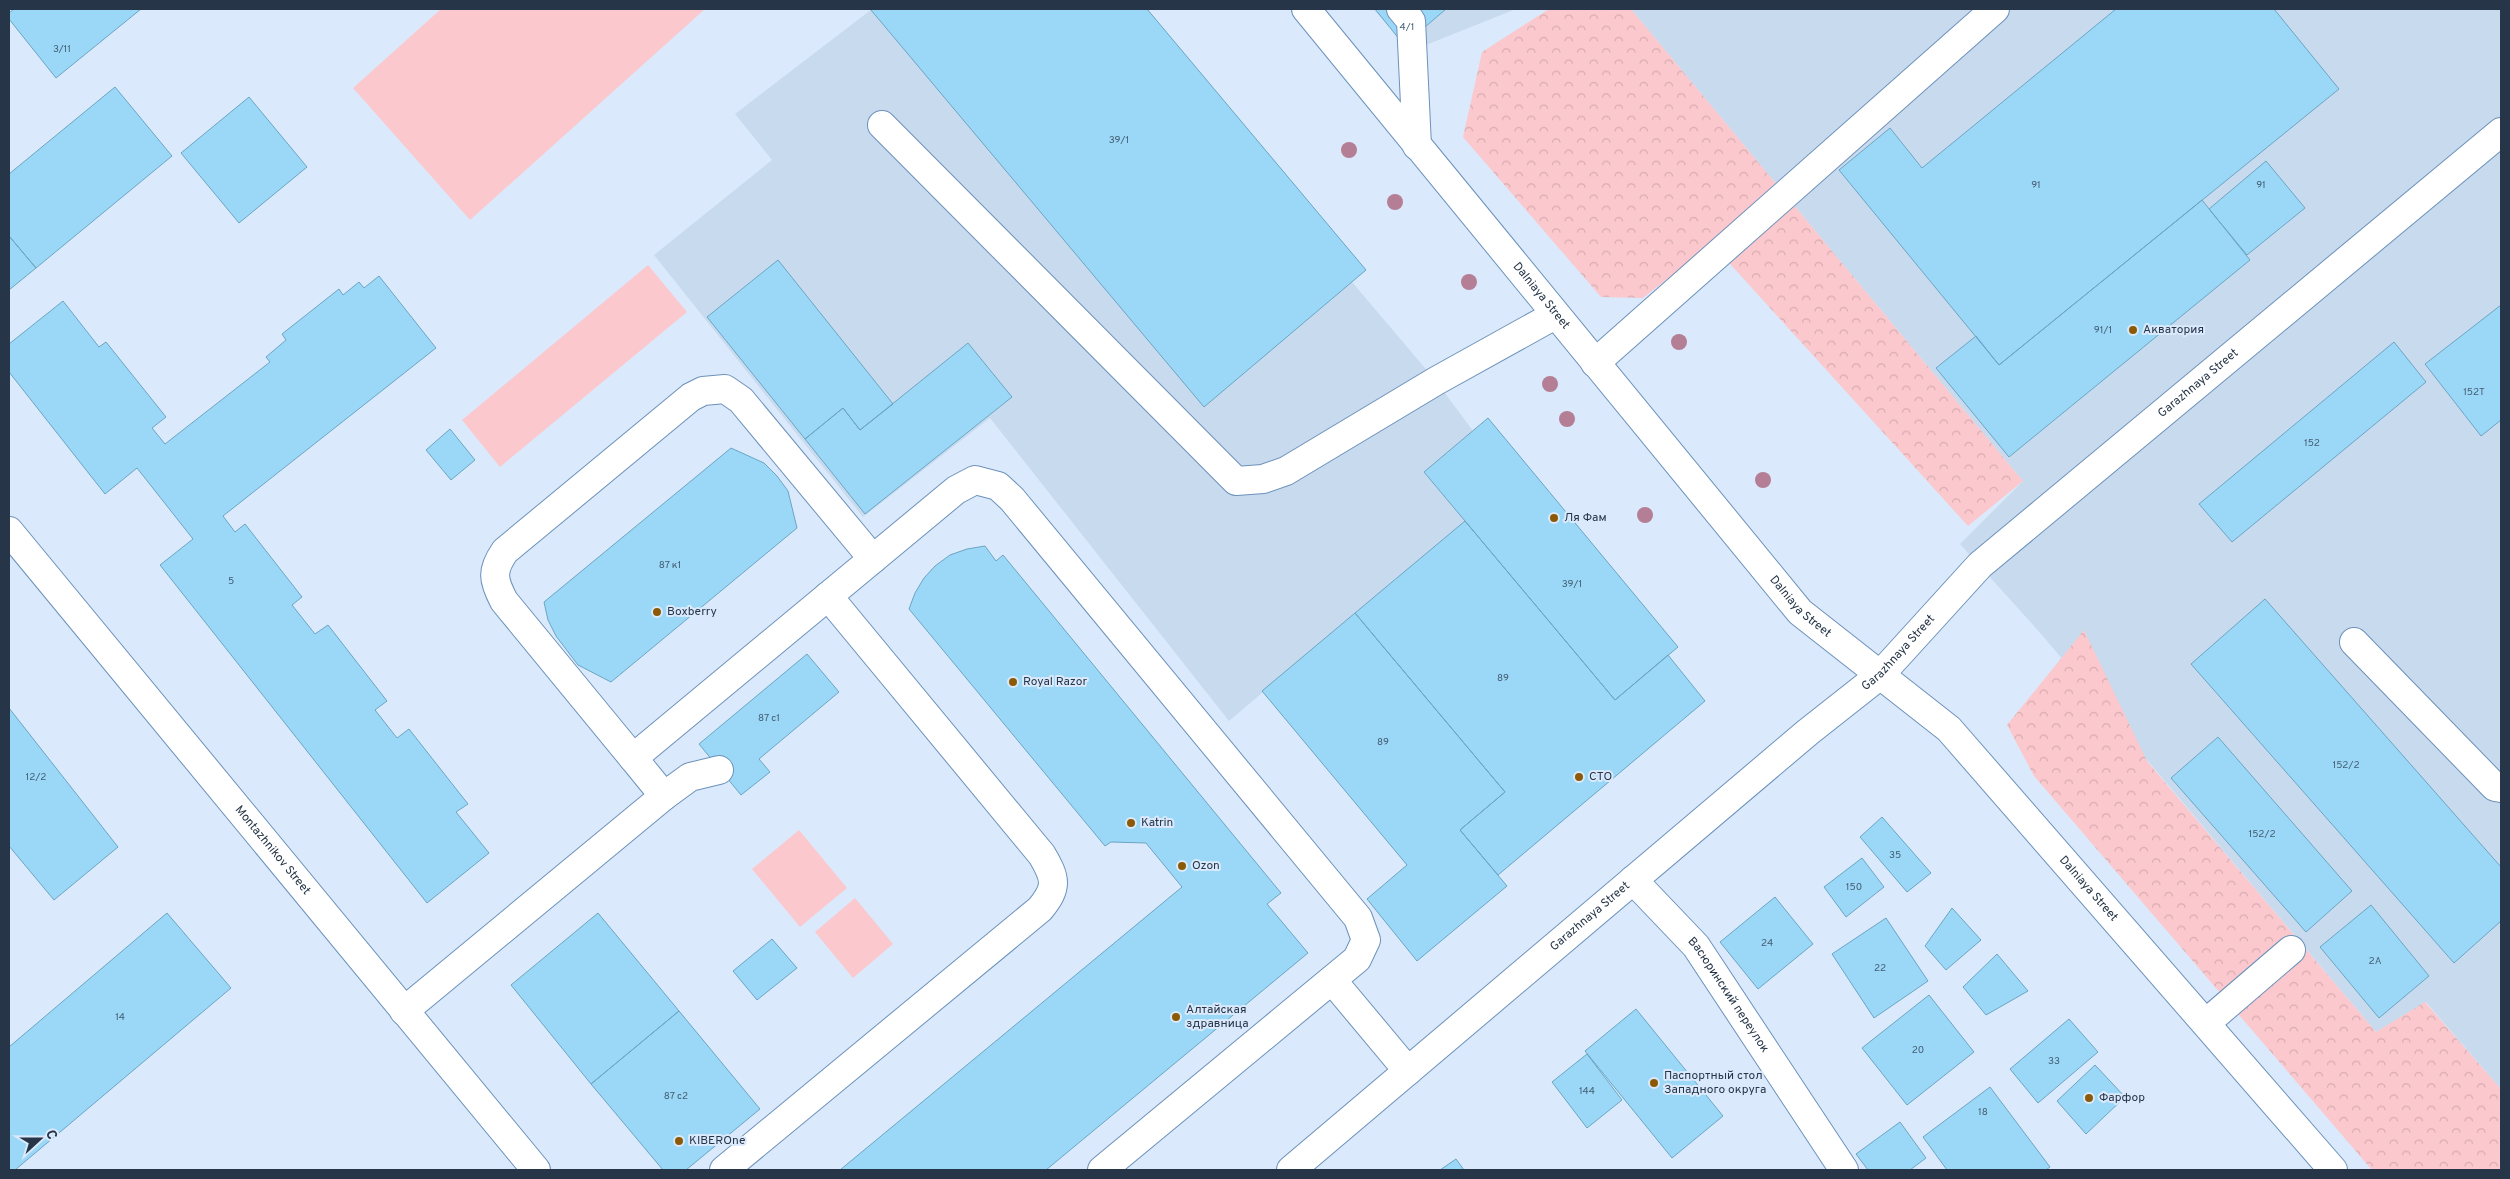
<svg xmlns="http://www.w3.org/2000/svg" width="2510" height="1179" viewBox="0 0 2510 1179" font-family="Overpass,sans-serif">
<defs>
<pattern id="forest-crowns" width="20" height="18" patternUnits="userSpaceOnUse" patternTransform="scale(1.25)"><rect width="20" height="18" fill="#fbc8cd"/><path d="M2 6a3 3 0 1 1 6 0M12 15a3 3 0 1 1 6 0" fill="none" stroke="#d7acb1"/></pattern>
</defs>
<rect width="100%" height="100%" fill="#daeafc"/>
<path fill="#c8daee" d="M872 9H1147L1366 270 1352 282 1436 381 1473 431 1424 472 1465 521 1229 721 990 418 863 517 654 255 772 160 735 114Z
M1373 9H1516L1411 51Z
M1631 9H2501V1089L2426 1002 2376 1032 2042 635 1960 544 2023 481Z"/>
<path fill="#fbc8cd" d="M441 9H705L470 220 353 88Z
M648 265 687 312 500 467 462 420Z
M799 830 847 888 800 927 752 869Z
M855 898 893 944 853 978 815 932Z"/>
<path fill="url(#forest-crowns)" d="M1549 9H1631L2023 481 1968 526 1712 244 1643 298 1601 297 1463 137 1482 52Z
M2084 630 2147 761 2376 1032 2425 1002 2501 1089V1170H2372L2034 776 2007 725Z"/>
<path fill="#9bd7f6" stroke="#6ba5c3" d="M14 9H141L56 78 9 19V13Z
M872 9H1147L1366 270 1204 407 871 10Z
M1375 9H1446L1404 45Z
M2116 9H2274L2339 89 1999 365 1839 170 1890 128 1922 168Z
M115 87 172 156 36 268 9 236V174Z
M249 97 307 167 239 223 181 153Z
M2266 161 2305 208 2247 255 2209 209Z
M2202 200 2250 260 2009 457 1936 368 1976 336 1999 365Z
M9 236 36 268 9 290Z
M778 260 893 404 860 430 843 408 805 439 707 317Z
M379 276 436 348 223 516 235 532 245 524 302 597 292 605 315 634 328 625 387 701 375 710 397 738 409 729 468 804 456 812 489 853 427 903 160 565 193 539 137 468 105 494 9 372V344L63 301 99 347 106 342 166 417 152 428 165 444 270 362 266 357 286 340 282 334 339 289 343 295 359 282 364 288Z
M2501 305V420L2481 436 2425 364Z
M2394 342 2426 382 2232 542 2199 504Z
M968 343 1012 397 865 514 805 439 843 408 860 430Z
M1488 418 1678 647 1615 700 1424 472Z
M450 429 475 460 451 480 426 450Z
M731 448 764 463 777 476 788 491 797 528 611 682 578 665 556 636 548 620 544 602Z
M1465 521 1615 700 1668 655 1705 701 1498 875 1460 830 1505 792 1355 613Z
M985 546 996 561 1003 555 1281 893 1267 904 1308 953 1046 1170H840L1182 887 1146 843 1111 842 1105 846 909 609 915 593 924 578 935 566 950 555 967 549Z
M2265 599 2501 867V921L2454 963 2191 664Z
M1355 613 1505 792 1460 830 1507 886 1417 961 1367 899 1407 865 1262 691Z
M807 654 839 692 759 759 770 772 741 795 699 744Z
M9 708 118 847 54 900 9 846Z
M2218 737 2352 891 2306 932 2171 778Z
M1882 817 1931 873 1907 892 1860 837Z
M1862 858 1884 887 1846 917 1824 887Z
M1775 897 1813 944 1758 989 1720 942Z
M2371 905 2429 976 2379 1018 2320 947Z
M1952 908 1981 940 1946 970 1925 946Z
M167 913 231 988 15 1170H9V1047Z
M598 913 679 1011 591 1084 511 985Z
M1886 918 1928 981 1874 1018 1832 954Z
M772 939 797 968 757 1000 733 971Z
M1997 954 2028 991 1986 1015 1963 987Z
M1929 995 1974 1052 1907 1105 1862 1048Z
M1636 1009 1723 1116 1672 1158 1585 1051Z
M679 1011 760 1109 686 1170H663L591 1084Z
M2069 1019 2098 1052 2038 1103 2010 1069Z
M1587 1054 1622 1100 1587 1128 1552 1082Z
M2095 1065 2125 1097 2086 1134 2057 1101Z
M1990 1087 2050 1167 2046 1170H1947L1923 1137Z
M1900 1122 1926 1158 1910 1170H1868L1856 1154Z
M1456 1159 1464 1170H1440Z"/>
<g fill="none" stroke-linecap="round" stroke-linejoin="round">
<defs>
<g id="minor">
<path id="s1" d="M1306 9 1800 612 1949 729 2333 1170"/>
<path d="M1401 9 1411 21 1417 146"/>
<path d="M882 125 1236 481 1263 479 1286 471 1436 381 1555 315"/>
<path d="M1595 363 1995 9"/>
<path id="s2" d="M9 531 536 1170"/>
<path d="M2354 642 2495 787 2501 788"/>
<path d="M633 758 504 601C493 580 491 571 505 551L691 397 703 391 725 389 741 400 873 559"/>
<path d="M664 796 690 777 719 770"/>
<path id="s3" d="M1633 880 1696 946 1844 1170"/>
<path d="M1332 980 1408 1071"/>
<path d="M404 1011 664 796 633 758 956 490 975 480 998 486 1012 499 1358 918 1366 940 1357 959 1102 1170"/>
<path d="M2206 1023 2291 950"/>
<path d="M724 1170 1040 909C1058 887 1056 879 1042 855L828 596"/>
<path id="s4" d="M1291 1170 1808 732 1879 676 1980 565 2501 132"/>
</g>
</defs>
<use href="#minor" stroke="#6c91ba" stroke-width="30"/>
<use href="#minor" stroke="#fff" stroke-width="28"/>
</g>
<g fill="#b47e95">
<circle cx="1349" cy="150" r="8"/>
<circle cx="1395" cy="202" r="8"/>
<circle cx="1469" cy="282" r="8"/>
<circle cx="1679" cy="342" r="8"/>
<circle cx="1550" cy="384" r="8"/>
<circle cx="1567" cy="419" r="8"/>
<circle cx="1763" cy="480" r="8"/>
<circle cx="1645" cy="515" r="8"/>
</g>
<g fill="#8c5a06" stroke="#daeafc" stroke-width="2">
<circle cx="2133" cy="330" r="5"/>
<circle cx="1554" cy="518" r="5"/>
<circle cx="657" cy="612" r="5"/>
<circle cx="1013" cy="682" r="5"/>
<circle cx="1579" cy="777" r="5"/>
<circle cx="1131" cy="823" r="5"/>
<circle cx="1182" cy="866" r="5"/>
<circle cx="1176" cy="1017" r="5"/>
<circle cx="1654" cy="1083" r="5"/>
<circle cx="2089" cy="1098" r="5"/>
<circle cx="679" cy="1141" r="5"/>
</g>
<g text-anchor="middle" dominant-baseline="central" stroke-width="4" stroke-linejoin="round" paint-order="stroke">
<g font-size="10" fill="#435e73">
<text x="1407" y="27">4/1</text>
<text x="62" y="49">3/11</text>
<text x="1119" y="140">39/1</text>
<text x="2036" y="185">91</text>
<text x="2261" y="185">91</text>
<text x="2103" y="330">91/1</text>
<text x="2474" y="392">152Т</text>
<text x="2312" y="443">152</text>
<text x="670" y="565">87 к1</text>
<text x="231" y="581">5</text>
<text x="1572" y="584">39/1</text>
<text x="1503" y="678">89</text>
<text x="769" y="718">87 с1</text>
<text x="1383" y="742">89</text>
<text x="2346" y="765">152/2</text>
<text x="36" y="777">12/2</text>
<text x="2262" y="834">152/2</text>
<text x="1895" y="855">35</text>
<text x="1854" y="887">150</text>
<text x="1767" y="943">24</text>
<text x="2375" y="961">2А</text>
<text x="1880" y="968">22</text>
<text x="120" y="1017">14</text>
<text x="1918" y="1050">20</text>
<text x="2054" y="1061">33</text>
<text x="1587" y="1091">144</text>
<text x="676" y="1096">87 с2</text>
<text x="1983" y="1112">18</text>
</g>
<g font-size="12" fill="#263547" stroke="#daeafc">
<text stroke="none"><textPath href="#s1" startOffset="371">Dalniaya Street</textPath></text>
<text stroke="none"><textPath href="#s4" startOffset="1202">Garazhnaya Street</textPath></text>
<text stroke="none"><textPath href="#s1" startOffset="776">Dalniaya Street</textPath></text>
<text stroke="none"><textPath href="#s4" startOffset="798">Garazhnaya Street</textPath></text>
<text stroke="none"><textPath href="#s2" startOffset="414">Montazhnikov Street</textPath></text>
<text stroke="none"><textPath href="#s1" startOffset="1181">Dalniaya Street</textPath></text>
<text stroke="none"><textPath href="#s4" startOffset="392">Garazhnaya Street</textPath></text>
<text stroke="none"><textPath href="#s3" startOffset="150">Васюринский переулок</textPath></text>
</g>
<g font-size="12" fill="#263547" stroke="#daeafc" text-anchor="start">
<text x="2143" y="330">Акватория</text>
<text x="1564" y="518">Ля Фам</text>
<text x="667" y="612">Boxberry</text>
<text x="1023" y="682">Royal Razor</text>
<text x="1589" y="777">СТО</text>
<text x="1141" y="823">Katrin</text>
<text x="1192" y="866">Ozon</text>
<text x="1186" y="1010">Алтайская<tspan x="1186" dy="14">здравница</tspan></text>
<text x="1664" y="1076">Паспортный стол<tspan x="1664" dy="14">Западного округа</tspan></text>
<text x="2099" y="1098">Фарфор</text>
<text x="689" y="1141">KIBEROne</text>
</g>
</g>
<rect width="2510" height="1179" fill="none" stroke="#263547" stroke-width="20"/>
<g transform="translate(40 1139) rotate(69)" stroke="#daeafc" stroke-width="4" paint-order="stroke">
<path d="M0-4L9 19L0 12L-9 19Z" fill="#263547"/>
<text y="-8" font-size="14" font-weight="bold" text-anchor="middle" fill="#263547">С</text>
</g>
</svg>
